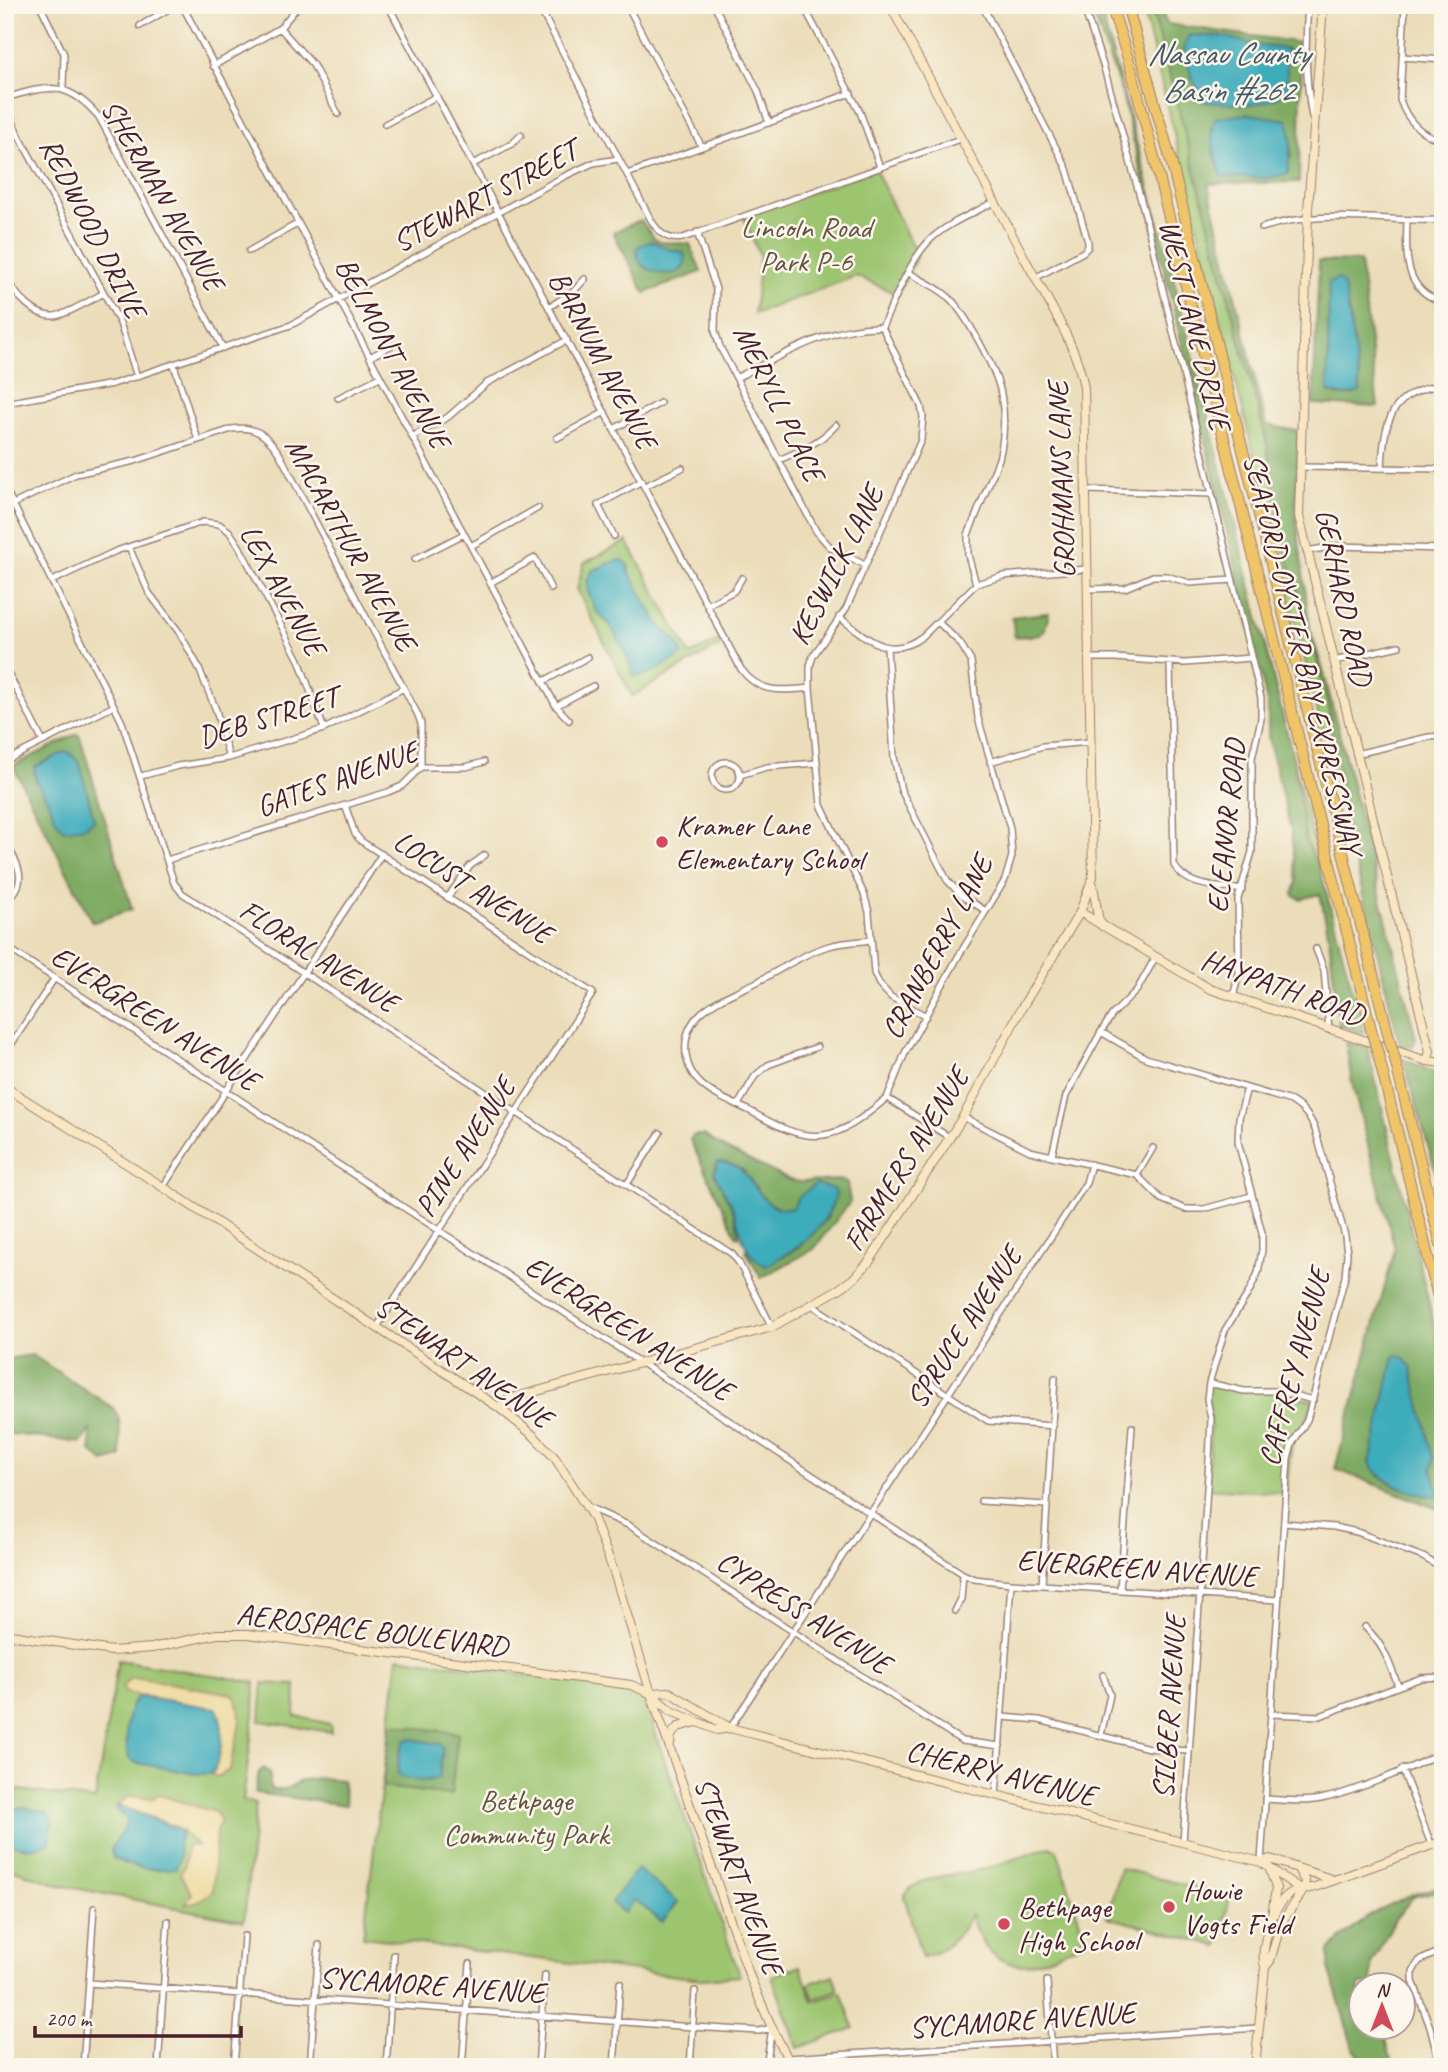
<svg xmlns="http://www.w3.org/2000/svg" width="1448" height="2072" viewBox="0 0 1448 2072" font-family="Caveat,sans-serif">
<rect width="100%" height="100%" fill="#fbf7ec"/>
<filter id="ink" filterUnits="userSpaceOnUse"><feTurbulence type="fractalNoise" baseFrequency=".0143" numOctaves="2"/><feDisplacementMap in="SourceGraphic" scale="14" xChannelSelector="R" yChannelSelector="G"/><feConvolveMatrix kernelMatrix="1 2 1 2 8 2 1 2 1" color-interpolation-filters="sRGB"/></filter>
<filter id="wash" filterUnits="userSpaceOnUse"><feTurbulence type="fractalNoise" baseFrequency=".00686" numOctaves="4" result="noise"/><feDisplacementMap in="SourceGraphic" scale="28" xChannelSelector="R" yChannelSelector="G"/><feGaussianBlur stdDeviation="1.57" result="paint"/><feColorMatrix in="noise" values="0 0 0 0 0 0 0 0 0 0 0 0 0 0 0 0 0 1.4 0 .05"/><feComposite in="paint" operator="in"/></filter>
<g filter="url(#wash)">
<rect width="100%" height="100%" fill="#ebddb9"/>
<path fill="#9dc570" stroke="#74724e" stroke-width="2" d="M1142 5H1151L1266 439 1283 545 1310 629 1328 706 1351 846Z
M875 169 917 256 897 294 856 276 754 314 760 256 743 216Z
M627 541 690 655 722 639 724 643 632 696 577 590 584 563Z
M1294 761 1320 869 1306 842Z
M1209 1383 1226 1388 1268 1390 1313 1400 1307 1420 1292 1444 1286 1493 1207 1488 1211 1419 1207 1399Z
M398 1657 641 1692 740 1976 701 1979 363 1937Z
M118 1660 255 1682 254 1715 243 1800 256 1803 244 1921 59 1885 9 1868 5 1877V1788L95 1800Z
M263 1683 296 1685 295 1716 330 1724 331 1732 260 1721Z
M1050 1847 1057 1850 1086 1942C1067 1949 1047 1960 1028 1964 997 1970 977 1940 971 1915 961 1934 945 1953 922 1957L904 1896C915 1877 951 1875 970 1872 997 1867 1024 1855 1050 1847Z
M1120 1868 1230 1897 1218 1946 1107 1917Z
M800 1966 813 2002 841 1992 854 2028 798 2048 772 1976Z
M833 1975 838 1990 814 1999 808 1984Z"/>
<path fill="#7eaa62" stroke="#646446" stroke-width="2" fill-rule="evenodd" d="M1090 5H1098L1102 16 1170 264 1294 761 1306 842 1320 869 1364 1033 1339 1026 1329 937 1320 894 1301 899 1293 895 1297 881 1291 831 1268 737V708L1256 652 1122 94Z
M1151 5H1159L1167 24 1302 43 1299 182 1209 184V188L1266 425 1298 431 1296 516 1310 629 1324 673 1416 1038 1413 1047 1400 1046 1351 846 1328 706 1310 629 1283 545 1266 439ZM1216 118 1287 120 1291 139V157L1214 153 1211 129Z
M641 220 655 239 661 242 690 244 701 272 645 293 613 232Z
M1319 261 1360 262 1378 407 1313 404ZM1329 283 1345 291 1359 379 1360 392 1339 396 1328 392Z
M1049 613 1045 629 1040 635 1015 637 1012 617Z
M77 734 80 737 132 909 94 922H92L14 768V765Z
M1346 1043 1367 1046 1443 1361V1511L1335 1469 1395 1249 1352 1083ZM1394 1358 1411 1367 1434 1481 1426 1496C1408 1490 1377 1483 1370 1463Z
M1403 1059 1436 1073 1443 1096V1198Z
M694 1135H704L724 1148 789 1180 799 1182 841 1180 847 1183 850 1202 814 1249 761 1278 746 1251 748 1239C755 1244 763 1253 770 1256 789 1265 816 1229 828 1217L793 1208 785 1209 768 1204 742 1169 722 1191C733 1206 737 1219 739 1237L736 1235 690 1140Z
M32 1355 113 1408 119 1418 121 1457 104 1462 91 1451 90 1430 81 1443 5 1433V1359Z
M390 1724 458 1733 451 1795 382 1787Z
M264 1768 270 1773V1789C287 1793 288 1786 301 1781 314 1776 328 1779 342 1780L346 1805 255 1793 259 1772Z
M1443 1885 1442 1890 1413 1897 1395 1919 1372 1963V1984H1360V2026L1383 2027 1393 2067H1368L1353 2048 1329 1968V1951C1363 1913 1395 1899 1443 1885Z"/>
<path fill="#eeda9e" stroke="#9c7c64" stroke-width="2" d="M140 1678 233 1694C249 1716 233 1744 230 1770L217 1777 211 1774 215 1770 202 1706 126 1693 122 1688 129 1679Z
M156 1794 215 1812 221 1820 216 1831 213 1891 196 1903 185 1904 192 1894 180 1874 185 1865 187 1846 198 1845 172 1825 117 1805 130 1796 154 1799Z"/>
<path fill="#3eacbb" stroke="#446673" stroke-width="2" d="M1189 35 1226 37 1256 45 1287 49V90C1265 111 1233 103 1205 102L1191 76 1184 47Z
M1248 114 1288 120 1291 139 1288 174 1267 178 1222 177C1216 157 1207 137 1216 118Z
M651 241 668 249 683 252C684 254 686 262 685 263 681 282 644 273 638 259 638 258 637 248 637 247Z
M1338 279 1342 282 1345 290 1359 379 1360 392C1348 397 1340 396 1328 392L1329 283Z
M618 560H623L628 565 629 572C640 589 648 609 660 625 668 635 681 641 682 655 668 663 651 677 634 676L625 651 610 625 595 610 587 589 588 579 593 570Z
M64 752H69L80 764 94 820 85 827 64 830C53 819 54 812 47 799 40 787 33 781 35 767Z
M718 1162C759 1162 752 1215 793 1208L798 1197 816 1184 833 1189 836 1194C826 1231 798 1248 766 1266 740 1253 742 1229 732 1206 727 1195 719 1185 714 1172Z
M1399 1355 1404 1358 1411 1367 1434 1460 1432 1469 1439 1495C1422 1500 1375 1479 1370 1463L1394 1357Z
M138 1697 216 1708C226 1721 222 1761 211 1774H196L137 1763 129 1759C125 1741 124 1710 138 1697Z
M410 1739 440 1744 443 1748 439 1777C428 1783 409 1781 398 1774L399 1755 405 1740Z
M117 1805 182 1831 178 1845 180 1856 176 1868C155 1871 132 1868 113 1858L111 1849 126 1825 127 1819 117 1811Z
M25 1807 47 1813 52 1819 50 1843C32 1848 21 1851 5 1840V1817L10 1810Z
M637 1869 678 1902 662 1922 635 1900 624 1913 611 1902Z"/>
</g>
<g filter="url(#ink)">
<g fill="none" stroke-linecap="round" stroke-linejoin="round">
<defs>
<path id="street" d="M40 5 64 54 63 88
M182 5 556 706 569 720
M388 5 741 669C759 694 782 691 810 688
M538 5 651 220C659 233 667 241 683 238L960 139
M627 5 702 147
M714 5 758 91 769 123
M803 5 860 112 880 167
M982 5 1067 169 1088 242V247L1083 252 1035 278
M1083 5 1104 68 1144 211 1261 698V719L1252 758V852L1238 899 1239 973 1233 997
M1308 5C1305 43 1305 80 1312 117
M1405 5 1400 100C1407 120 1421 136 1443 140
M140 26 175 5
M280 28 313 65 338 114
M1402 57 1443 60
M213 66 280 28 299 5
M5 98C48 86 67 79 99 117L223 348
M5 102 17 132 120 323 137 377
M385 124 437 96
M473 164 512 144 521 135
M627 174 851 93
M1407 220C1406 253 1403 291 1443 302
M1262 228C1319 208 1384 222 1443 220
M697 232 716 289 715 331 720 347 816 531 831 548 865 565
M249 251 297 224
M909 273C921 280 935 286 946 295 964 309 997 371 1001 394 1005 415 1004 439 999 459L968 535V555L976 584
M5 276C14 293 37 322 59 315 74 311 90 300 104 293
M549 307 573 292 585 279
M370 357 392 345
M174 365 198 440
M736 378C781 356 831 325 882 327
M338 398 380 377
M5 403 113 384 291 325 565 176 593 163 618 159
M614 429 660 403
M412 437 448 417 487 383 567 340
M557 438 605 412
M779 460C800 451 821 442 836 425
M1299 467 1443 469
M1382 468C1384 422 1390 391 1443 385
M645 486 682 468
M5 488 122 722 174 883 182 893 732 1254 739 1263 772 1327
M1087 490 1212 494
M13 504 76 474 135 461 232 429C254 425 267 435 279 453L418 715 421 724V767
M614 536 598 505 642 481
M471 546 538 508
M129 547 149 593 179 632 198 666 216 710 229 758
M1306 551 1337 546 1443 549
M415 559 464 534
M52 581 116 551 203 522 219 524 229 531 239 546 284 631 299 660 324 729
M490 583 535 558 551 589
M1088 589 1125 588 1153 576H1166L1190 583 1233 580
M707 605 734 591 742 578
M839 617C867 638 889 662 923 636L976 584 1003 576 1087 569
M887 648 894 757 901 790 947 880 962 896 986 911
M1090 658H1115L1185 663 1251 658
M1334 661 1399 646
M1170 663 1174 865C1186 888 1219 886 1242 890
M5 667 43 742
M544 681 588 657
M556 706 593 686
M1356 754 1429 737 1443 736
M5 761 114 706
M712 776a14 14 0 1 1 28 0a14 14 0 1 1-28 0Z
M990 762 1043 746 1091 742
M740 775 767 767 816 763
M141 776 178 766 229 758 324 729 404 688
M345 805 355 834 361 841 593 993 377 1327
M5 841C17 863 31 883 5 901
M167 860 388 792 402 786 421 767H466L484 762
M448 897 470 866 485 855
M871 940C857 942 843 942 829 946 804 953 780 970 757 982 739 991 716 999 701 1013 680 1032 681 1065 701 1084 714 1096 733 1103 748 1110 771 1122 796 1139 823 1135 848 1132 868 1113 887 1098
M5 946 963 1574 974 1579 1011 1583 1278 1600
M1316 949 1324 970 1329 1030
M926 1016 891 997 879 984 874 973 869 912 864 894 821 805 810 688V666L813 656 846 609 921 440 923 417 921 406 882 327C894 301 911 257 932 238 950 222 974 213 994 202
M1101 1032 1146 1058 1291 1101C1304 1109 1309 1116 1315 1129L1345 1236 1347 1254 1345 1277 1307 1420 1292 1444 1288 1459 1261 1862
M5 1054 54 979
M887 1098 905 1053 958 957 1005 880 1012 856 1010 828 978 718 971 661 960 643 938 622
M887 1098 949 1137
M738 1105 755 1076 768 1065 817 1047
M963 1117 1030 1151 1137 1175 1161 1199 1185 1209H1204L1251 1196
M1052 1155 1066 1096 1101 1032 1112 1015 1137 990 1155 958
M1137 1175 1153 1148
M627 1184 660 1133
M163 1187 382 854
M812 1305 988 1421 1053 1426
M1209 1383 1244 1391H1278L1313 1400
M981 1501 1047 1505
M588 1507 630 1526 962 1741 1000 1746
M1284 1523 1334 1527 1357 1532 1423 1557 1443 1569
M1042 1585 1055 1378
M1120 1590 1132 1427
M955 1611 961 1599 963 1574
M1365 1627C1384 1645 1389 1662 1398 1686
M1271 1714 1320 1716 1421 1678 1443 1677
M1002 1717 1039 1720 1149 1748 1189 1751
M730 1728 1079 1194 1086 1183 1091 1164
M1101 1735 1110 1695 1103 1675
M1402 1769 1431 1844
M996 1795 1011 1583
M1265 1799C1285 1800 1305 1803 1325 1798 1349 1793 1425 1764 1443 1750
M1183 1842 1209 1459 1211 1419 1207 1399 1209 1383 1225 1330 1249 1292 1258 1273 1262 1250V1233L1238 1142 1239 1118 1247 1088
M1047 1981 1053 2067
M89 1983 693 2027 759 2031 772 2028 766 2067
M788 2058 1258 2028
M83 2067 94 1908
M158 2067 168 1921
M234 2067 244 1936
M310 2067 319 1945
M386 2067 394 1955
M462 2067 470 1964
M538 2067 545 1975
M614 2067 620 1983
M690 2067 695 1991
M1440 2067 1430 2027 1413 1981V1971L1419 1961 1443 1950"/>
<path id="secondary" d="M1323 5 1308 210 1299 516 1430 1052 1427 1061
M1093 885 1098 917 1102 926
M1080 912 1210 989 1427 1061 1443 1063
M5 1087 163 1187 498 1407 533 1435 555 1458 593 1517 614 1572 653 1700 750 1977 772 2028 792 2067
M498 1407 508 1399 772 1327 839 1289 853 1279 869 1262 963 1117 1021 1009 1080 912 1093 877 1084 388C1078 346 1044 295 1024 257 979 173 934 89 890 5
M5 1634 112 1651 152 1648 217 1634H248L631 1685 650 1693 671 1711 717 1730 730 1728
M650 1693 669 1692 730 1728 1261 1862 1303 1891
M670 1744 671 1735 678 1727 697 1722
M1261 1862 1270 1859 1331 1879
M1269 1867 1276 1888 1272 1916
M1265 1967 1270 1961 1281 1923 1303 1891 1305 1881 1298 1869
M1255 2067 1265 1967C1259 1949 1273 1901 1293 1892 1299 1889 1308 1889 1315 1887L1443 1841"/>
<path id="highway" d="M1111 5 1131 68 1156 165 1372 1033
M1127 5 1171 161 1389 1038
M1378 1054 1443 1317
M1395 1060 1443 1253"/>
</defs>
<use href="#street" stroke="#9a7e72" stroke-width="8"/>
<use href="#secondary" stroke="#9a7e72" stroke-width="10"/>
<use href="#highway" stroke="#9a7e72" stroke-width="12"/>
<use href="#street" stroke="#fff" stroke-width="5"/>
<use href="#secondary" stroke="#f9e7c3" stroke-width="8"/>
<use href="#highway" stroke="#f0c469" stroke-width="10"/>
<defs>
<path id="highway-bridge" d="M1372 1033 1378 1054
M1389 1038 1395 1060"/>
</defs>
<use href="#highway-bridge" stroke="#9a7e72" stroke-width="12" stroke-linecap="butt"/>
<use href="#highway-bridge" stroke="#f0c469" stroke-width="10"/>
</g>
</g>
<g fill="#d1495b" stroke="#fbf7ec" stroke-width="2.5">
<circle cx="662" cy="842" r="7"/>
<circle cx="1169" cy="1907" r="7"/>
<circle cx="1004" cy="1924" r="7"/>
</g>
<g text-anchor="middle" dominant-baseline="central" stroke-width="5" stroke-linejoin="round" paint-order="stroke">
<g font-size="30" fill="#4a1f2b" stroke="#fbf7ec">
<text transform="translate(163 195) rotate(60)">SHERMAN AVENUE</text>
<text transform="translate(485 196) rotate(-28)">STEWART STREET</text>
<text transform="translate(93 228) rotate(63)">REDWOOD DRIVE</text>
<text transform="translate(1195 325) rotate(76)">WEST LANE DRIVE</text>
<text transform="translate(393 353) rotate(62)">BELMONT AVENUE</text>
<text transform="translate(603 360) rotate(62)">BARNUM AVENUE</text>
<text transform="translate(779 403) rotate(64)">MERYLL PLACE</text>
<text transform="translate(1061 480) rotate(-92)">GROHMANS LANE</text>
<text transform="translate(351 544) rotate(61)">MACARTHUR AVENUE</text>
<text transform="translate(836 565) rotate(-63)">KESWICK LANE</text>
<text transform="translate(283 590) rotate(61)">LEX AVENUE</text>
<text transform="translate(1344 597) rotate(78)">GERHARD ROAD</text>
<text transform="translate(1303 654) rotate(76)">SEAFORD-OYSTER BAY EXPRESSWAY</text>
<text transform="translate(268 717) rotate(-17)">DEB STREET</text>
<text transform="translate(337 779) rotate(-20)">GATES AVENUE</text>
<text transform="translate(1226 826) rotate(-84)">ELEANOR ROAD</text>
<text transform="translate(473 887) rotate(33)">LOCUST AVENUE</text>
<text transform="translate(937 947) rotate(-62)">CRANBERRY LANE</text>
<text transform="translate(319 956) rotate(33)">FLORAL AVENUE</text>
<text transform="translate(1283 987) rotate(20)">HAYPATH ROAD</text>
<text transform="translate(155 1018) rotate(33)">EVERGREEN AVENUE</text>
<text transform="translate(465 1147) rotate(-57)">PINE AVENUE</text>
<text transform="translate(906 1159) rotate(-58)">FARMERS AVENUE</text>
<text transform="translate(964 1327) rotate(-57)">SPRUCE AVENUE</text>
<text transform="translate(629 1328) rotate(33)">EVERGREEN AVENUE</text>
<text transform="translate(464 1362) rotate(35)">STEWART AVENUE</text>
<text transform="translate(1294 1367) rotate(-75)">CAFFREY AVENUE</text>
<text transform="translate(1137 1568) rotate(4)">EVERGREEN AVENUE</text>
<text transform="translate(804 1612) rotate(33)">CYPRESS AVENUE</text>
<text transform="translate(372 1630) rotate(7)">AEROSPACE BOULEVARD</text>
<text transform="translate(1169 1707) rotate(-86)">SILBER AVENUE</text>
<text transform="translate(1001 1773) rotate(14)">CHERRY AVENUE</text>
<text transform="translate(739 1876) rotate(70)">STEWART AVENUE</text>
<text transform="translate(432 1985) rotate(4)">SYCAMORE AVENUE</text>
<text transform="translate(1022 2020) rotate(-4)">SYCAMORE AVENUE</text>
</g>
<g font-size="30" fill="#635140" stroke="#fbf7ec">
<text x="806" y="227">Lincoln Road<tspan x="806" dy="34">Park P-6</tspan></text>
<text x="526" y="1800">Bethpage<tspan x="526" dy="34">Community Park</tspan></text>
</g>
<g font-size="30" fill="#4a1f2b" stroke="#fbf7ec" text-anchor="start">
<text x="676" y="825">Kramer Lane<tspan x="676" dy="34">Elementary School</tspan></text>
<text x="1183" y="1890">Howie<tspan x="1183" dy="34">Vogts Field</tspan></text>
<text x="1018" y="1907">Bethpage<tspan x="1018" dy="34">High School</tspan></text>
</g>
<g font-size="32" font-style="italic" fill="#455765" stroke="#fbf7ec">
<text x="1228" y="53">Nassau County<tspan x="1228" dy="37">Basin #262</tspan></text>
</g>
</g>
<rect width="1448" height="2072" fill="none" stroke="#fbf7ec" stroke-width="28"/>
<g transform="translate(1382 2006)"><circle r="33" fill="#fbf7ec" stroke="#b4a19f" stroke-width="2"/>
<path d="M0-5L12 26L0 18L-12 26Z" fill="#d1495b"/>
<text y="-10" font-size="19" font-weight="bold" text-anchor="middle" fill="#4a1f2b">N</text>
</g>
<path d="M35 2026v10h206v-10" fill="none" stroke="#4a1f2b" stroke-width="3.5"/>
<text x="46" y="2026" font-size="21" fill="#4a1f2b" stroke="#fbf7ec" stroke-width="5" paint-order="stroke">200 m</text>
</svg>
